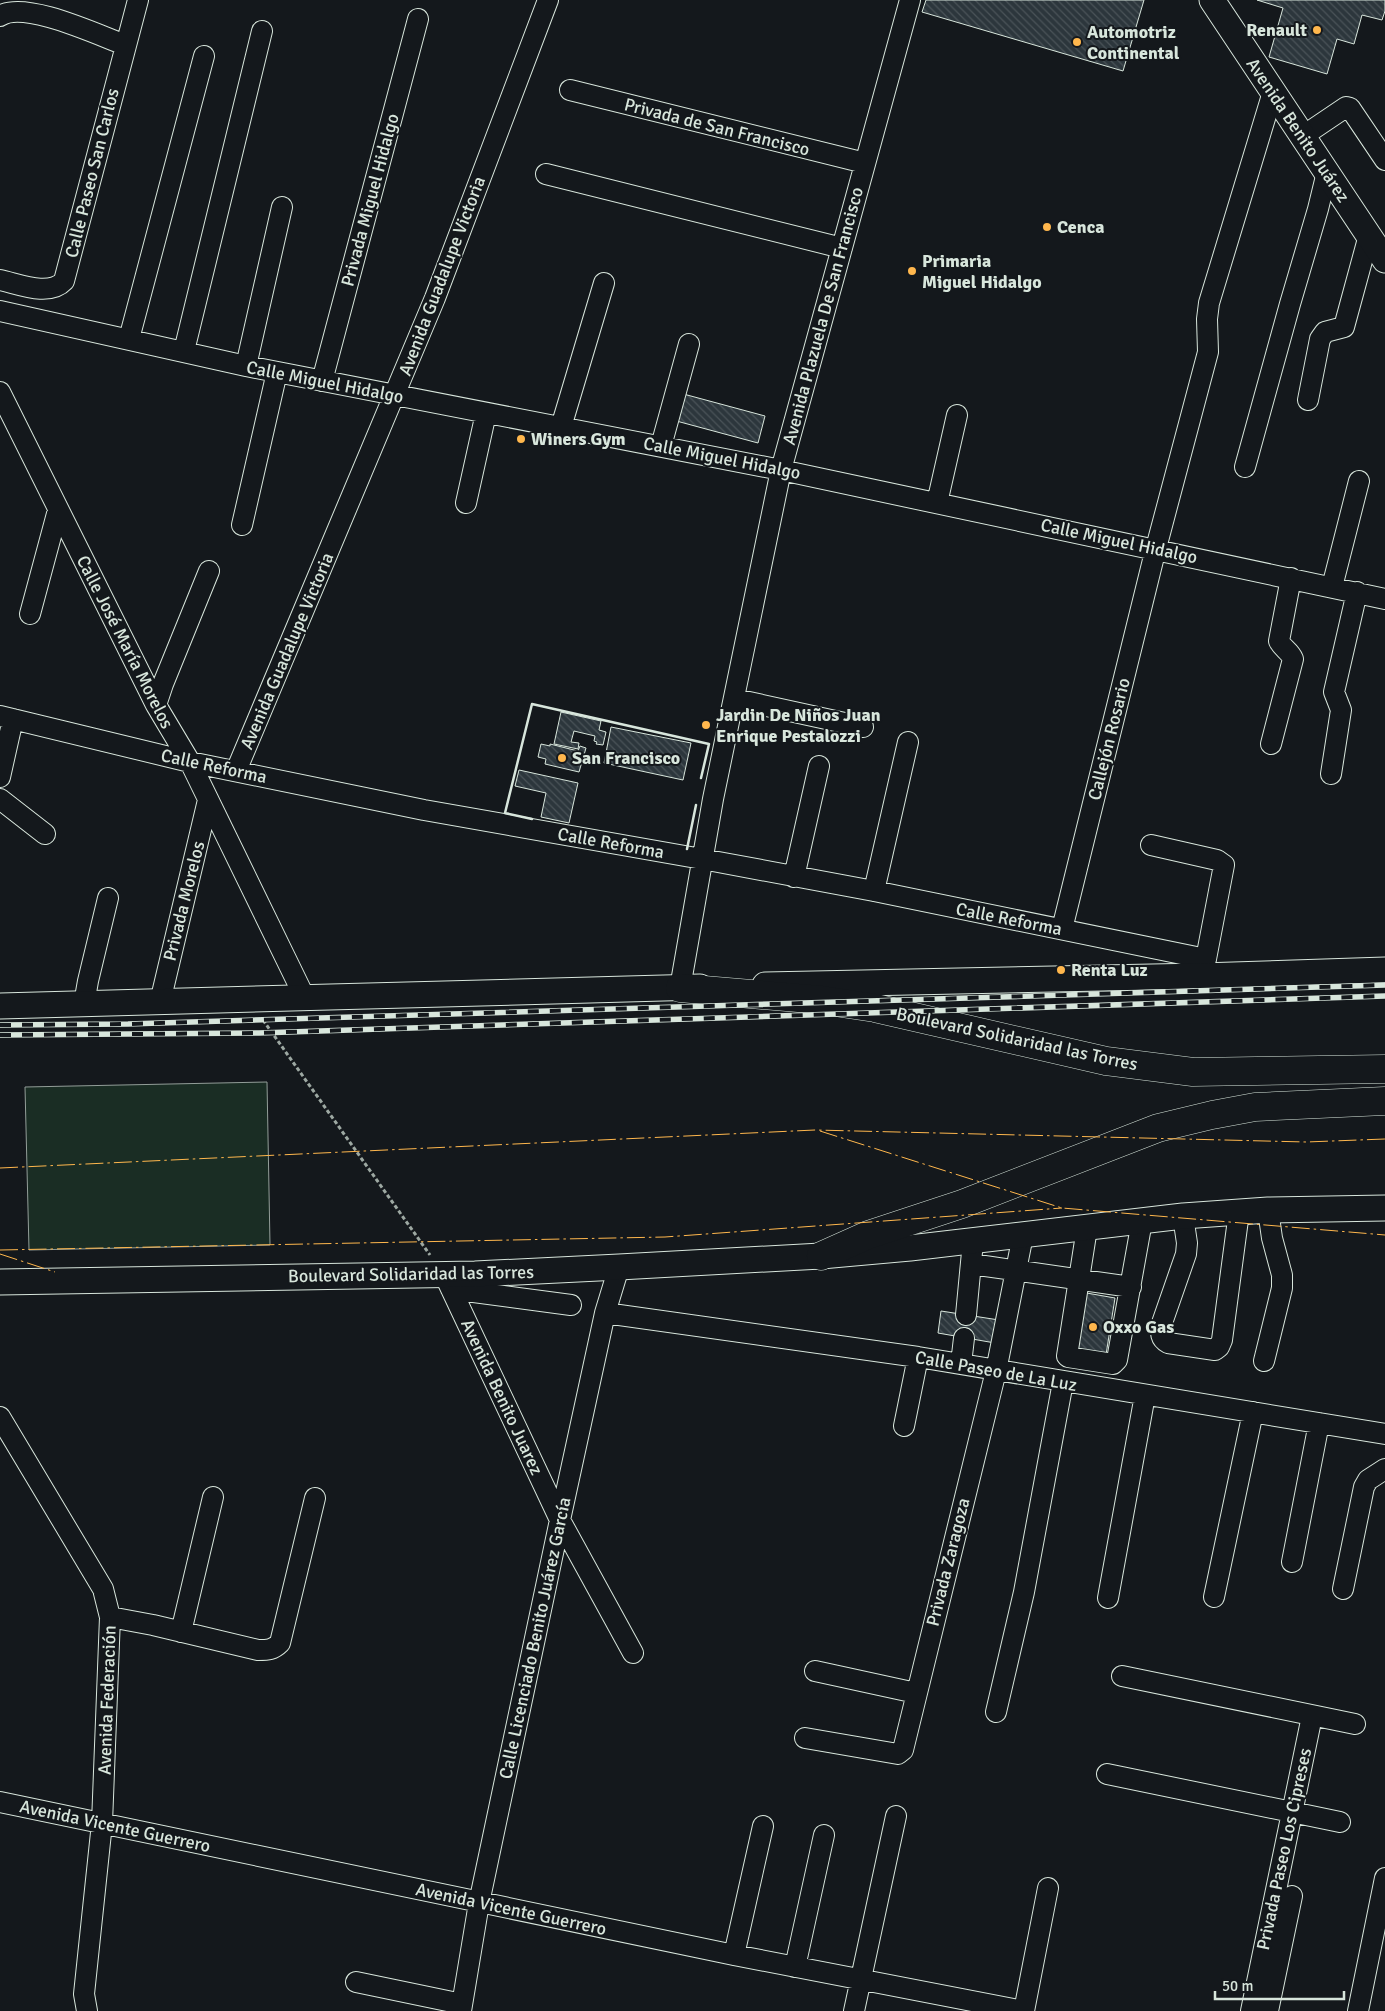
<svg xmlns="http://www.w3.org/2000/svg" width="1385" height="2011" viewBox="0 0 1385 2011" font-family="Signika,sans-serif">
<defs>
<pattern id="building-back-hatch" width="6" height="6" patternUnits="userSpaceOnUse" patternTransform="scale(1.25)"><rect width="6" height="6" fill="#2c363c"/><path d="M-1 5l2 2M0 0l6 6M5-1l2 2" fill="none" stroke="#4a5358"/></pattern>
</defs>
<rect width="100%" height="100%" fill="#14181c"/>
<path fill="#1a2d24" stroke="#939e99" d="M267 1082 270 1245 29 1250 25 1087Z"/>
<path fill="url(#building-back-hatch)" stroke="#d8e6dc" d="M926 0H1144L1123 71 922 12Z
M1257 0H1385V11L1382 20 1362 15 1354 44 1337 39 1327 74 1269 57 1283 8Z
M676 392 765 416 758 443 669 419Z
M561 712 601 721 599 730 606 732 603 745 596 744 597 742 594 741 595 736 574 731 571 742 579 743 578 749 554 744Z
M611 727 691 743 683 780 604 763Z
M541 744 550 746V744L578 751 580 746 586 748 579 772 545 764 546 759 538 757Z
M519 770 578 783 569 823 541 817 546 793 515 786Z
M1081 1292 1115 1298 1105 1361 1071 1356Z
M941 1311 999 1320 995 1343 938 1333Z"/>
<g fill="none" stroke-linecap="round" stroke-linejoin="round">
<defs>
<path id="minor" d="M0 16C24 0 98 35 125 45
M570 90 865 163
M1303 136 1346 107 1350 108 1385 160
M546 174 842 248
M0 280C19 284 49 297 64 281L138 0
M0 311 246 366 781 470 1385 599
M129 339 204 56
M184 351 262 31
M246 366 282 207
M322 381 418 19
M0 392 156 705 190 762 305 998
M1308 400 1320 339 1325 332 1344 327 1369 235
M561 427 604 283
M661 446 689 344
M1245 467 1290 304 1318 209 1327 172
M466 503 486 413
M937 503 957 415
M242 525 277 372
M1332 587 1359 481
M30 614 58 510
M735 699 863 727
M156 705 163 684 209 571
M0 716 190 762 424 810 702 859 874 891 1206 959 1201 976
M1271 744 1293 659C1290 651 1282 648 1279 641L1291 578
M236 771 435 298 548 0
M1331 774 1341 710 1334 692 1357 592
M0 777 13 719
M0 799 45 834
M1151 845 1217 860 1224 865 1206 959
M794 877 819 766
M874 891 908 742
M1062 929 1156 548 1208 352 1207 319 1209 303 1273 92
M680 988 713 799 781 470 910 0
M160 1002 208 800
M84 1004 88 981 108 898
M1183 1216 1187 1243 1186 1254 1162 1323C1161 1332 1159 1338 1168 1343L1215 1350 1219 1347 1222 1340 1239 1212
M1087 1228 1067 1356 1068 1357 1113 1364 1117 1360 1142 1221
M971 1264 1131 1287
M444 1274 560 1520 633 1653
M451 1289 571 1305
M605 1313 918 1357 1385 1434
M966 1315 972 1252
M1264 1361 1282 1288V1275L1272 1238 1268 1210
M961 1364 964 1338
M0 1417 103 1589 110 1617 102 1823 84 1994 87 2011
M904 1426 918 1357
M1292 1562 1319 1423
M1343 1589 1364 1487 1368 1480 1385 1469
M1214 1597 1253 1412
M1108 1598 1145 1395
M110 1617 153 1625 258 1650C268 1650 273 1650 280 1643L315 1498
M181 1632 213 1497
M815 1671 916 1693
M1122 1676 1355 1724
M996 1712 1024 1592 1063 1382
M805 1738 898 1754 903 1750 996 1371 1023 1235
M1107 1774 1340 1822
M0 1802 734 1955 1024 2011
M734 1955 763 1826
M795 1967 824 1835
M356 1982 462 2004
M461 2011 479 1903 560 1520 605 1313 619 1267
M854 2011 896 1816
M1024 2011 1048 1888
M1251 2011 1312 1716
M1268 2011 1292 1896
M1358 2011 1385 1878"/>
<path id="major" d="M1212 0 1385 260
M765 985 1201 976 1385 970
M0 1006 700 987
M0 1282 475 1274 619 1267 821 1256 910 1248 1183 1216 1268 1210 1385 1208"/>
<path id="highway" d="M680 988 822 1000 875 1008 1106 1061 1193 1072 1385 1069
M821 1256 868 1235 962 1204 1158 1128 1212 1115 1255 1107 1385 1101"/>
</defs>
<use href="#minor" stroke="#d8e6dc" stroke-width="22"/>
<use href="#major" stroke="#d8e6dc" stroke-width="27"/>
<use href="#highway" stroke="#d8e6dc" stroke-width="29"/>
<path stroke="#9da8a2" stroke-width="3" stroke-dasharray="4 2.5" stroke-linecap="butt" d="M263 1020 430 1255"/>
<use href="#minor" stroke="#14181c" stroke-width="20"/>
<use href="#major" stroke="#14181c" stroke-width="25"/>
<use href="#highway" stroke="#14181c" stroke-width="28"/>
<defs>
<path id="rail" d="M0 1025 128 1024 1385 985
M0 1035 259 1033 1385 996"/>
</defs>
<use href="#rail" stroke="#d8e6dc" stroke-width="5.5"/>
<use href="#rail" stroke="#14181c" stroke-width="4" stroke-dasharray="11" stroke-linecap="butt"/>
<path stroke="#d8e6dc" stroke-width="2.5" d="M532 819 505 813 532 704 709 744 701 778
M687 849 696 805"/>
<path stroke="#ffb74d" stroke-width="1" stroke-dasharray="18 4 2.5 4" stroke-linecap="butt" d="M820 1131 1062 1208 1385 1235
M0 1168 815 1130 1306 1142 1385 1139
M0 1250 665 1237 1062 1208
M0 1254 55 1272"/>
</g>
<g fill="#ffb74d" stroke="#14181c" stroke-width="2">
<circle cx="1317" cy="30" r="5"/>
<circle cx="1077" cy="42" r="5"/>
<circle cx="1047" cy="227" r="5"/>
<circle cx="912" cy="271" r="5"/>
<circle cx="521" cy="439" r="5"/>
<circle cx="706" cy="725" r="5"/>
<circle cx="562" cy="758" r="5"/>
<circle cx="1061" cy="970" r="5"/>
<circle cx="1093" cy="1327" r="5"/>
</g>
<g text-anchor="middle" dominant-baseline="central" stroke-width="4" stroke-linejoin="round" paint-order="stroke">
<g font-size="18" font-weight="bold" fill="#d8e6dc" stroke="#14181c" text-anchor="start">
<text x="1307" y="30" text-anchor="end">Renault</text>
<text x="1087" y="32">Automotriz<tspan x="1087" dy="21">Continental</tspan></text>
<text x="1057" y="227">Cenca</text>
<text x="922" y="261">Primaria<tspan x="922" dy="21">Miguel Hidalgo</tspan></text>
<text x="531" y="439">Winers Gym</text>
<text x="716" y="715">Jardin De Niños Juan<tspan x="716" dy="21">Enrique Pestalozzi</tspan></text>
<text x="572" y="758">San Francisco</text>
<text x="1071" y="970">Renta Luz</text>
<text x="1103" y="1327">Oxxo Gas</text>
</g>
<g font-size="18" fill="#d8e6dc" stroke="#14181c">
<text transform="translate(717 127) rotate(14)">Privada de San Francisco</text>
<text transform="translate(1298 130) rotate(56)">Avenida Benito Juárez</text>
<text transform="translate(92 173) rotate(-76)">Calle Paseo San Carlos</text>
<text transform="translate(370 200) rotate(-75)">Privada Miguel Hidalgo</text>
<text transform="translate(442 276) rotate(-69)">Avenida Guadalupe Victoria</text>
<text transform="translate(823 316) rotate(-75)">Avenida Plazuela De San Francisco</text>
<text transform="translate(325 382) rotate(11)">Calle Miguel Hidalgo</text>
<text transform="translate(722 458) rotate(11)">Calle Miguel Hidalgo</text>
<text transform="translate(1119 541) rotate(12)">Calle Miguel Hidalgo</text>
<text transform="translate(125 642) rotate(63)">Calle José María Morelos</text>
<text transform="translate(287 651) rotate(-67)">Avenida Guadalupe Victoria</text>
<text transform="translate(1109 739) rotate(-76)">Callejón Rosario</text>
<text transform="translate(214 766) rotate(12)">Calle Reforma</text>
<text transform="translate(611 843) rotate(10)">Calle Reforma</text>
<text transform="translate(184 901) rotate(-76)">Privada Morelos</text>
<text transform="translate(1009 919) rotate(11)">Calle Reforma</text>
<text transform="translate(1017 1039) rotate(12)">Boulevard Solidaridad las Torres</text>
<text transform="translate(411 1274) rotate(-1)">Boulevard Solidaridad las Torres</text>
<text transform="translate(996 1371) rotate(10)">Calle Paseo de La Luz</text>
<text transform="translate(502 1397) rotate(65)">Avenida Benito Juarez</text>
<text transform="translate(948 1562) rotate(-76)">Privada Zaragoza</text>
<text transform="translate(535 1638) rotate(-78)">Calle Licenciado Benito Juárez García</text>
<text transform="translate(107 1700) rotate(-88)">Avenida Federación</text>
<text transform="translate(115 1826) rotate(12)">Avenida Vicente Guerrero</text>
<text transform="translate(1284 1849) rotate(-78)">Privada Paseo Los Cipreses</text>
<text transform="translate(511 1909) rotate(12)">Avenida Vicente Guerrero</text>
</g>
</g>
<path d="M1215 1991v8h129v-8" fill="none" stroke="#d8e6dc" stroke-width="2.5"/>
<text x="1222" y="1991" font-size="15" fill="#d8e6dc" stroke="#14181c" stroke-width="4" paint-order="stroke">50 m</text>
</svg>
